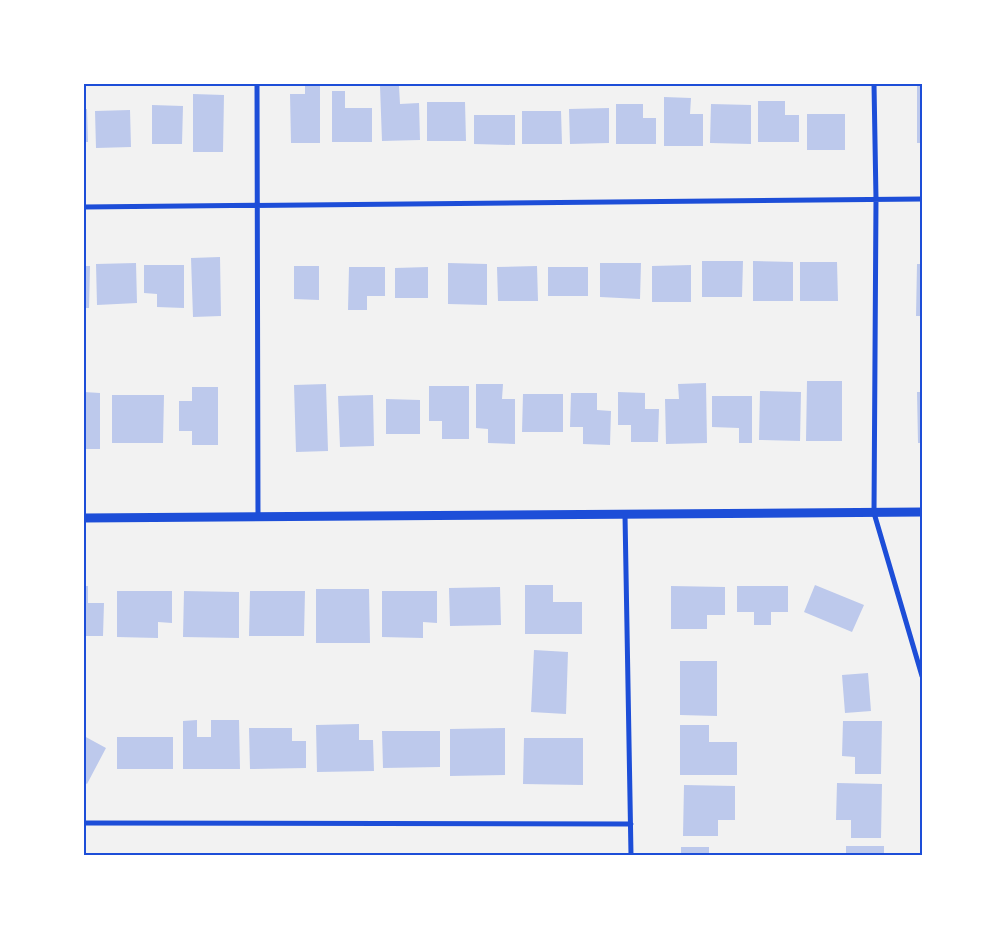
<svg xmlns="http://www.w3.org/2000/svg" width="1006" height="939" viewBox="0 0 1006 939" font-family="'Golos Text',sans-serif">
<rect width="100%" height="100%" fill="#f2f2f2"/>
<path fill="#bdc9ec" d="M305 84H320V143H291L290 94H305Z
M917 84H922V143H917Z
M380 86H399L400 104 419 103 420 140 382 141Z
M332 91H345V108H372V142H332Z
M193 94 224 95 223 152H193Z
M664 97 691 98 690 114H703V146H664Z
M758 101H785V115H799V142H758Z
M427 102H465L466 141H427Z
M616 104H643V118H656V144H616Z
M711 104 751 105V144L710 143Z
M152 105 183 106 182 144H152Z
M609 108V143L570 144 569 109Z
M84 109H87L88 142H84Z
M130 110 131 147 96 148 95 111Z
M522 111H561L562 144H522Z
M807 114H845V150H807Z
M474 115H515V145L474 144Z
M220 257 221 316 193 317 191 258Z
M702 261H743L742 297H702Z
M753 261 793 262V301H753Z
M800 262H837L838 301H800Z
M136 263 137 303 97 305 96 264Z
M448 263 487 264V305L448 304Z
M600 263H641L640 299 600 297Z
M917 264H922V316H916Z
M144 265H184V308L157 307V294L144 293Z
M691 265V302H652V266Z
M84 266H90L89 308H84Z
M294 266H319V300L294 299Z
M537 266 538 301H498L497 267Z
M349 267H385V296H367V310H348Z
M428 267V298H395V268Z
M548 267H588V296H548Z
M807 381H842V441H806Z
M706 383 707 443 666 444 665 399H679L678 384Z
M326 384 328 451 296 452 294 385Z
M476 384H503L502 399H515V444L488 443V429L476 428Z
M429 386H469V439H442V421H429Z
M192 387H218V445H192V431H179V401H192Z
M760 391 801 392 800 441 759 440Z
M84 392 100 393V449H84Z
M618 392 645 393V409H659L658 442H631V425H618Z
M917 392H922V443H918Z
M571 393H597V410L611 411 610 445 583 444V427H570Z
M523 394H563V432H522Z
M112 395H164L163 443H112Z
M373 395 374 446 340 447 338 396Z
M712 396H752V443H739V428L712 427Z
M386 399 420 400V434H386Z
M525 585H553V602H582V634H525Z
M815 585 864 605 852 632 804 612Z
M84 586H88V603H104L103 636H84Z
M671 586 725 587V615H707V629H671Z
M737 586H788V612H771V625H754V612H737Z
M500 587 501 625 450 626 449 588Z
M316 589H369L370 643H316Z
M117 591H172V623L158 622V638L117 637Z
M184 591 239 592V638L183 637Z
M250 591H305L304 636H249Z
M382 591H437V623L423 622V638L382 637Z
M534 650 568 652 566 714 531 712Z
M680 661H717V716L680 715Z
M868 673 871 711 845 713 842 675Z
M197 720V737H211V720H239L240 769H183V721Z
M843 721H882L881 774H855V757L842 756Z
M359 724V740H373L374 771 317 772 316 725Z
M680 725H709V742H737V775H680Z
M249 728H292V741H306V768L250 769Z
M505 728V775L450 776V729Z
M382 731H440V767L383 768Z
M84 736 106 748 87 784 84 782Z
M117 737H173V769H117Z
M524 738H583V785L523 784Z
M837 783 882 784 881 838H851V820H836Z
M684 785 735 786V820H718V836H683Z
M846 846H884V855H846Z
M681 847H709V855H681Z"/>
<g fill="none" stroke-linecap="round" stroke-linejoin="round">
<path stroke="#1d4ed8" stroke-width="5" d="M257 84 258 517
M874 84 876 199 874 513 922 676
M84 207 922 199
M625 515 631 855
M84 823 631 824"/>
<path stroke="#1d4ed8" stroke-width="9" d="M84 518 922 512"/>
</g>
<rect width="1006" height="939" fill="none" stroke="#ffffff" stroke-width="170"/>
<rect x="85" y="85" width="836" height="769" fill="none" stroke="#1d4ed8" stroke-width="2"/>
</svg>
